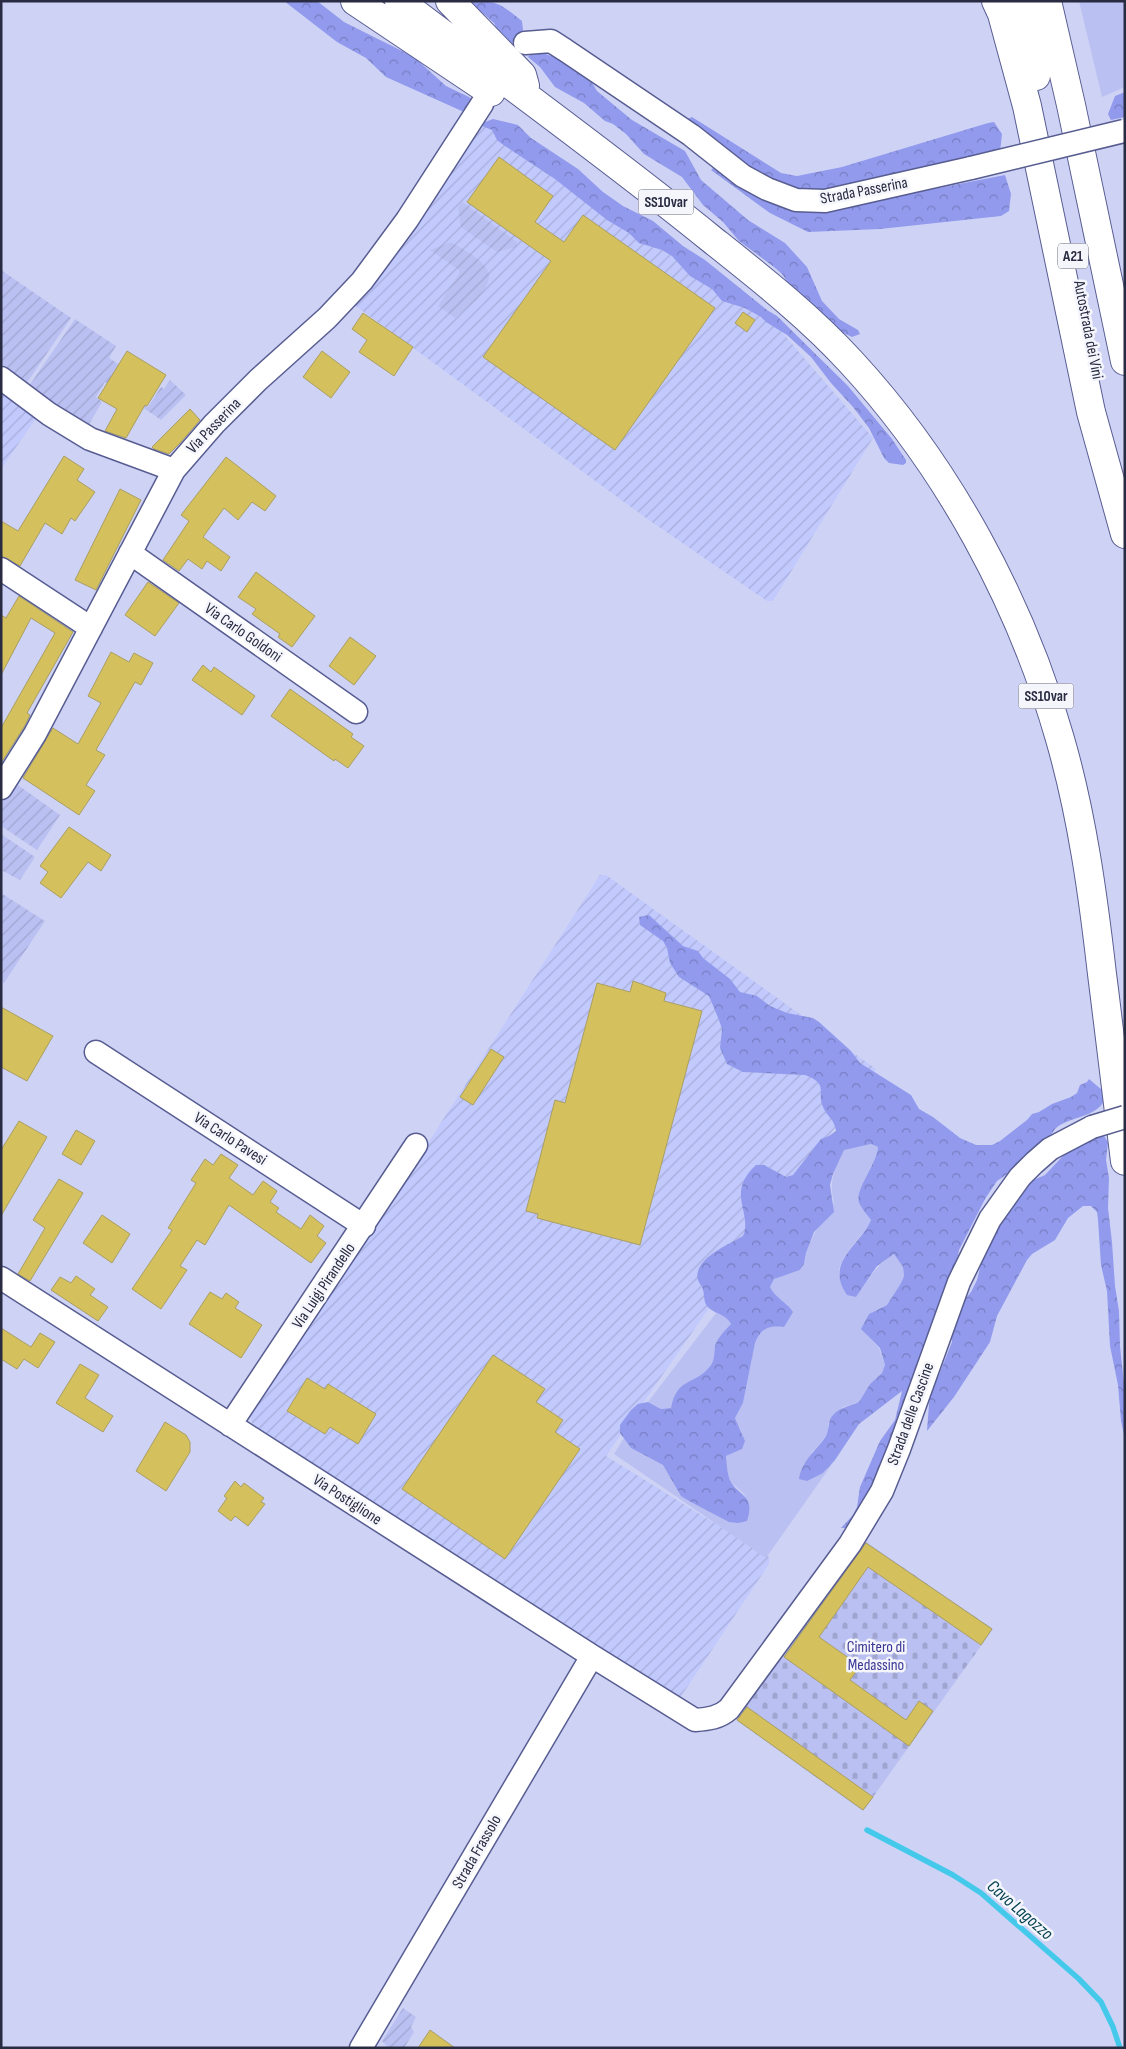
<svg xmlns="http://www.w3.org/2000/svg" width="1126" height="2049" viewBox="0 0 1126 2049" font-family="'Sofia Sans Condensed',sans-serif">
<defs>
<pattern id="industrial-furrows" width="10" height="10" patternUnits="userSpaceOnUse" patternTransform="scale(1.25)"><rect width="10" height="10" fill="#c2c9fd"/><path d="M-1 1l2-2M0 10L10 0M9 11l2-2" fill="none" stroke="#a7adda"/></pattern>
<pattern id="forest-crowns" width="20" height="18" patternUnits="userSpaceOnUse" patternTransform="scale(1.25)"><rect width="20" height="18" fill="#929aed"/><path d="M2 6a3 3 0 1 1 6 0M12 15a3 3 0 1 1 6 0" fill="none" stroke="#777ec2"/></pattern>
<pattern id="cemetery-stones" width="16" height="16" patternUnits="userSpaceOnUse" patternTransform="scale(1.25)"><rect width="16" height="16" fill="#bac0f1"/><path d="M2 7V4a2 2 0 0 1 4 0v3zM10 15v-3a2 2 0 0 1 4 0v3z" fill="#a0a5d0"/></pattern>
<pattern id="garden-furrows" width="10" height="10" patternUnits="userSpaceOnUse" patternTransform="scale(1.25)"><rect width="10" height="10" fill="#bac0f1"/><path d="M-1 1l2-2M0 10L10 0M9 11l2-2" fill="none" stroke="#a0a5d0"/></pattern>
</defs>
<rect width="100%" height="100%" fill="#ced3f6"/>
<path fill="url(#industrial-furrows)" d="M481 122 774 323 873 438 773 601H767L646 518 353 304Z
M1 387 37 417 1 469Z
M600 875H606L876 1069 606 1456 769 1557V1564L678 1701 253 1426 249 1413 410 1171Z"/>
<path fill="#bac0f1" d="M1079 1H1125V87L1102 97Z
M871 1144 878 1147C877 1163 854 1190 859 1203 862 1209 867 1215 871 1220 865 1235 833 1261 840 1278 843 1285 851 1292 855 1297 870 1280 873 1267 894 1254L903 1267 904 1276 901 1283 887 1305 869 1314 867 1335 879 1348 885 1365 882 1373 870 1384 859 1402 843 1407 828 1424V1433L818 1446 811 1453 823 1473 835 1460 766 1558 614 1454 624 1438 631 1448 663 1465 682 1496 689 1501 750 1511 744 1494 731 1482 728 1474 726 1456 742 1449V1433L735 1418 743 1403 755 1343C760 1333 764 1328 775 1326L788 1305 774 1295 770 1287 774 1279C779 1276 797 1272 800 1270 806 1265 805 1254 808 1248 814 1231 824 1218 834 1203 828 1180 835 1170 844 1149Z
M716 1313 727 1317 731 1324C725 1330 718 1337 715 1346 714 1352 715 1359 711 1365 697 1385 677 1378 671 1408L661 1409 648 1402Z"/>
<path fill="url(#forest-crowns)" d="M284 1H317L344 22 414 57 446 86 469 97 475 101 464 112 386 77 366 58 337 42Z
M469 1C499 1 499 3 522 21L523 30 521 37 508 45 498 31 494 23Z
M534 50 566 61 588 76 597 91 632 120 685 151 701 180 748 220 785 243 807 267 822 301 839 319 858 330 860 334 852 337 837 330 792 289 782 274 774 267 739 241 723 222 703 205 682 177 644 154 626 134 613 124 605 121 584 103 555 87 540 67 528 57Z
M1125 92V117L1111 120 1108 114 1115 96Z
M692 117 781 173 797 176 842 167 988 123 994 122 1002 134 1000 152 822 194 784 188 745 167 685 120Z
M493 119 518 125 531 138 578 169 603 192 623 206 653 221 683 246 705 260 767 310 777 316 848 386 892 439 906 460V463L903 465 889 463 884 458 869 428 853 407 831 383 811 357 787 335 766 322 761 317 745 308 722 301 712 289 690 276 672 256 662 250 639 243 629 233 607 220 555 179 502 144 497 140 492 130 482 126 485 122Z
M716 165 748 187 872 201 1005 175 1011 194 1009 211 1001 216 880 229 808 232 770 213 711 170Z
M649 915 683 946 698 951 703 958 730 979 740 992 757 996 770 1006 787 1013 813 1018 819 1022 850 1050 860 1063 911 1095 919 1109 933 1117 960 1138 976 1145H992L1000 1141 1027 1120 1032 1114 1039 1112 1052 1104 1071 1097 1077 1093 1080 1085 1087 1082 1089 1079 1102 1090 1106 1097C1098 1119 1070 1115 1055 1129 1053 1132 1050 1136 1048 1139L1044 1140 1027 1153 1012 1171 997 1181 985 1199 959 1250 955 1272 879 1475 849 1528H841L853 1515 857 1507 860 1487 880 1441 895 1420 902 1391 859 1424 835 1460 823 1473 807 1481 799 1479C802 1460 816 1451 826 1436 830 1429 827 1420 834 1414 841 1407 850 1406 859 1402L870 1384 882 1373 885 1365 880 1348 861 1329 869 1314 887 1305 901 1283 904 1276 903 1267 894 1254 877 1266 856 1297 847 1295C824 1262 860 1246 871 1220 867 1215 862 1209 859 1203 854 1190 877 1164 878 1147L871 1144 844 1150 833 1174 830 1185 834 1212 814 1232 806 1253 804 1264 800 1270 774 1279 770 1287C775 1298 787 1302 793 1312L784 1327C768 1325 761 1329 755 1343L743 1403 735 1418 745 1441 742 1449 726 1456C727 1464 727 1473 730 1480 738 1497 756 1494 747 1521L738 1523 729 1522 689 1501 681 1496 663 1465 631 1448 620 1433V1425L631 1410 638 1404 648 1402 661 1409 671 1408C677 1376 696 1386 711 1365 715 1359 714 1352 715 1346 718 1337 725 1330 731 1324 725 1313 715 1315 707 1306 703 1301 705 1293 702 1287 701 1285 699 1283 698 1280 692 1259 730 1244 743 1236 753 1212 725 1194 756 1165H764L786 1177 793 1175 821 1139 829 1136 836 1131C834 1118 827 1117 823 1107 816 1091 830 1085 805 1075L743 1072 727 1064 720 1048 722 1029 719 1020 709 996 679 977 670 963 667 948 663 941 640 925 639 917Z
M1095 1136H1104L1108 1142 1106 1160 1109 1178 1108 1208 1112 1242 1115 1286 1119 1311 1120 1346 1125 1394V1439L1121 1421 1118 1385 1110 1346 1107 1291 1101 1265 1098 1220 1097 1212 1091 1206H1083L1068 1218 1055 1240 1032 1254 1027 1260 997 1316 990 1342 954 1397 927 1431 930 1391 938 1377 952 1342 951 1328 961 1304 971 1292 977 1280 981 1264 1002 1221 1031 1181 1045 1175 1077 1141Z"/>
<path fill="url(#cemetery-stones)" d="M862 1539 993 1629 863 1811 735 1719Z"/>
<path fill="url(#garden-furrows)" d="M462 202 517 242 516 247 497 252 461 227 458 208Z
M451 242C461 248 475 255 483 264 503 283 467 307 455 318L438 306 459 274V270L430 250Z
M1 270 71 318 26 384 1 364Z
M75 319 116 346 109 358 129 371 117 390 105 382 96 397 102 402 88 426 29 386Z
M170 380 186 395 161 420 132 400 133 398 148 407 161 387 164 389Z
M15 783 60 815 37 850 1 826V804Z
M1 834 35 857 20 880 1 870Z
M1 893 45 921 4 983 1 981Z
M403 2008 416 2017 411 2027 414 2032 404 2048H389L382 2041Z"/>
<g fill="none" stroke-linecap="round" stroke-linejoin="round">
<path stroke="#45c9eb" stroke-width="5.5" d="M867 1830 953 1875 981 1893 1079 1979 1101 2002 1113 2027 1120 2048"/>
</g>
<path fill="#d4c15e" stroke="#aa9e61" d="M499 157 553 196 535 222 564 242 583 215 715 308 615 450 483 357 551 261 467 202Z
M743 312 755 320 747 332 735 323Z
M363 313 413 347 394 376 359 352 367 340 352 329Z
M127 351 166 375 147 406 145 405 126 438 105 431 117 409 98 398Z
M322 351 350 372 331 398 303 377Z
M190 409 200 420 180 443 169 454 154 449 152 447Z
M64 456 84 469 77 480 95 492 75 521 71 518 62 534 45 523 20 566 1 556V521L18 531Z
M226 457 276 496 265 511 252 502 238 520 224 508 203 537 230 557 221 571 207 561 202 569 188 559 179 571 163 560 189 521 181 515Z
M120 489 141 500 96 590 75 580Z
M256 572 315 616 292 647 278 637 280 634 252 614 256 609 238 597Z
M148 582 179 603 155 636 125 615Z
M19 596 73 632 27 713 30 715 24 727 1 763V728L55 633 31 618 1 675V615L6 618Z
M350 637 376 656 354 685 329 666Z
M111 652 129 662 134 653 153 663 141 685 135 682 96 750 105 755 86 785 95 791 79 815 23 778 53 728 78 744 101 703 88 696Z
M203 665 211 672 214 667 255 696 242 715 192 680Z
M290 689 353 734 351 737 364 746 348 768 335 759 334 761 271 716Z
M69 827 111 855 101 871 88 862 61 898 40 883 48 872 40 866Z
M633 981 666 993 664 1001 702 1011 640 1245 537 1218 538 1214 526 1211 555 1100 565 1103 597 983 630 992Z
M1 1007 53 1036 27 1081 1 1067Z
M491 1049 504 1057 473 1105 460 1097Z
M19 1121 47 1137 1 1216V1150Z
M76 1130 95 1141 81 1165 62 1154Z
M221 1154 238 1165 229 1178 253 1195 263 1181 277 1191 270 1202 279 1208 276 1212 301 1229 310 1215 324 1226 317 1236 326 1243 311 1263 229 1205 205 1245 197 1240 180 1266 187 1270 161 1309 132 1289 172 1230 168 1228 196 1183 191 1180 205 1159 213 1165Z
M59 1179 83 1193 30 1281 18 1274 45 1228 33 1220Z
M102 1215 130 1234 112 1263 83 1243Z
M76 1276 95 1289 90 1295 108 1307 98 1321 51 1290 60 1277 71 1283Z
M210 1292 222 1299 226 1293 239 1302 235 1308 262 1325 241 1358 189 1324Z
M1 1328 31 1347 40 1333 55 1342 38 1368 24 1359 17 1369 1 1359Z
M493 1355 545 1389 536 1402 563 1420 555 1432 580 1449 505 1559 402 1489Z
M80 1364 99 1375 85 1398 113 1416 103 1432 56 1403Z
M307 1378 325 1389 328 1384 376 1414 358 1444 330 1427 325 1434 287 1411Z
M165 1422 186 1435 190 1442V1452L166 1491 136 1471Z
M235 1481 241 1487 244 1483 264 1498 261 1502 265 1504 248 1526 235 1516 231 1521 218 1511 227 1498 224 1496Z
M866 1543 992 1629 981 1645 868 1567 819 1637 860 1666 850 1680 906 1720 919 1701 933 1711 909 1746 784 1657Z
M747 1707 873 1797 863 1810 737 1720Z
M430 2030 455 2048H418Z"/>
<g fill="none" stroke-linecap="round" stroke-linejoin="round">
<defs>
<path id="minor" d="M525 43 551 41 565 50 691 135 743 176 767 189 796 200 825 201 971 168
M1 378 49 414 90 439 174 470
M130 553 356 712
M1 569 91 628
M1 788 35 734 174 470 214 424 258 380 327 318 362 281 407 220 482 104
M96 1052 364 1226
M1 1278 592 1656 695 1720C708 1719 719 1718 729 1709L850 1544 882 1491 899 1449 959 1282 990 1219 1020 1177 1034 1163 1050 1149 1092 1127
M230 1425 416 1145
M361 2048 592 1656"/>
<path id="trunk" d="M355 1 491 92
M399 1C503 80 609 156 710 238 759 277 809 316 851 362 948 467 1021 602 1060 739 1082 815 1093 895 1102 974 1110 1036 1117 1098 1125 1161
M450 1 522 75 525 86"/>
<path id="motorway" d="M996 1 1002 14 1027 106 1091 412 1125 534
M1021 1 1036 76
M1047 1 1071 105 1125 361"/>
</defs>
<use href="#minor" stroke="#585d91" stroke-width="25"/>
<use href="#trunk" stroke="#585d91" stroke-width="30"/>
<use href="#motorway" stroke="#585d91" stroke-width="30"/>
<use href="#minor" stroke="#fff" stroke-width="22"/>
<use href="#trunk" stroke="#fff" stroke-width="28"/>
<use href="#motorway" stroke="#fff" stroke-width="28"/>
<defs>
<path id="minor-bridge" d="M971 168 1124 131
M1092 1127 1125 1117"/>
</defs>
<use href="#minor-bridge" stroke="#585d91" stroke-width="25" stroke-linecap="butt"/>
<use href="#minor-bridge" stroke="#fff" stroke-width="22"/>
</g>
<g text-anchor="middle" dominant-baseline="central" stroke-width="5" stroke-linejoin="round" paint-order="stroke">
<g fill="#f5f6fc" stroke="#666879" stroke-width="1">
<rect x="638.5" y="189.5" width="55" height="25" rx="4"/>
<rect x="1058" y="243.5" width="30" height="25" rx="4"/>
<rect x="1018.5" y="683.5" width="55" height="25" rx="4"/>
</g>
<g font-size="15" font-weight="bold" fill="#282b41">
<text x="666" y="202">SS10var</text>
<text x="1073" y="256">A21</text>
<text x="1046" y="696">SS10var</text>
</g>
<g font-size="16" fill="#282b41" stroke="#f5f6fc">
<text transform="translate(864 191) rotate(-11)">Strada Passerina</text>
<text transform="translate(1088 330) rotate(79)">Autostrada dei Vini</text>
<text transform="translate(214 426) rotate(-46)">Via Passerina</text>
<text transform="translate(243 633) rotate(35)">Via Carlo Goldoni</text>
<text transform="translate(230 1139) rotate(33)">Via Carlo Pavesi</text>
<text transform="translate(324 1286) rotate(-56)">Via Luigi Pirandello</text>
<text transform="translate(911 1414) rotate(-70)">Strada delle Cascine</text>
<text transform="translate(347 1500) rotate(33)">Via Postiglione</text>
<text transform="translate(477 1852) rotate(-60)">Strada Frassolo</text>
</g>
<g font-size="16" fill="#3a3695" stroke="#f5f6fc">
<text x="876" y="1647">Cimitero di<tspan x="876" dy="18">Medassino</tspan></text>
</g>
<g font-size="18" font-style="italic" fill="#064250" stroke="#f5f6fc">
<text transform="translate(1020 1910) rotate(41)">Cavo Lagozzo</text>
</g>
</g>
<rect width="1126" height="2049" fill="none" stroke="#282b41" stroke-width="5"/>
</svg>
